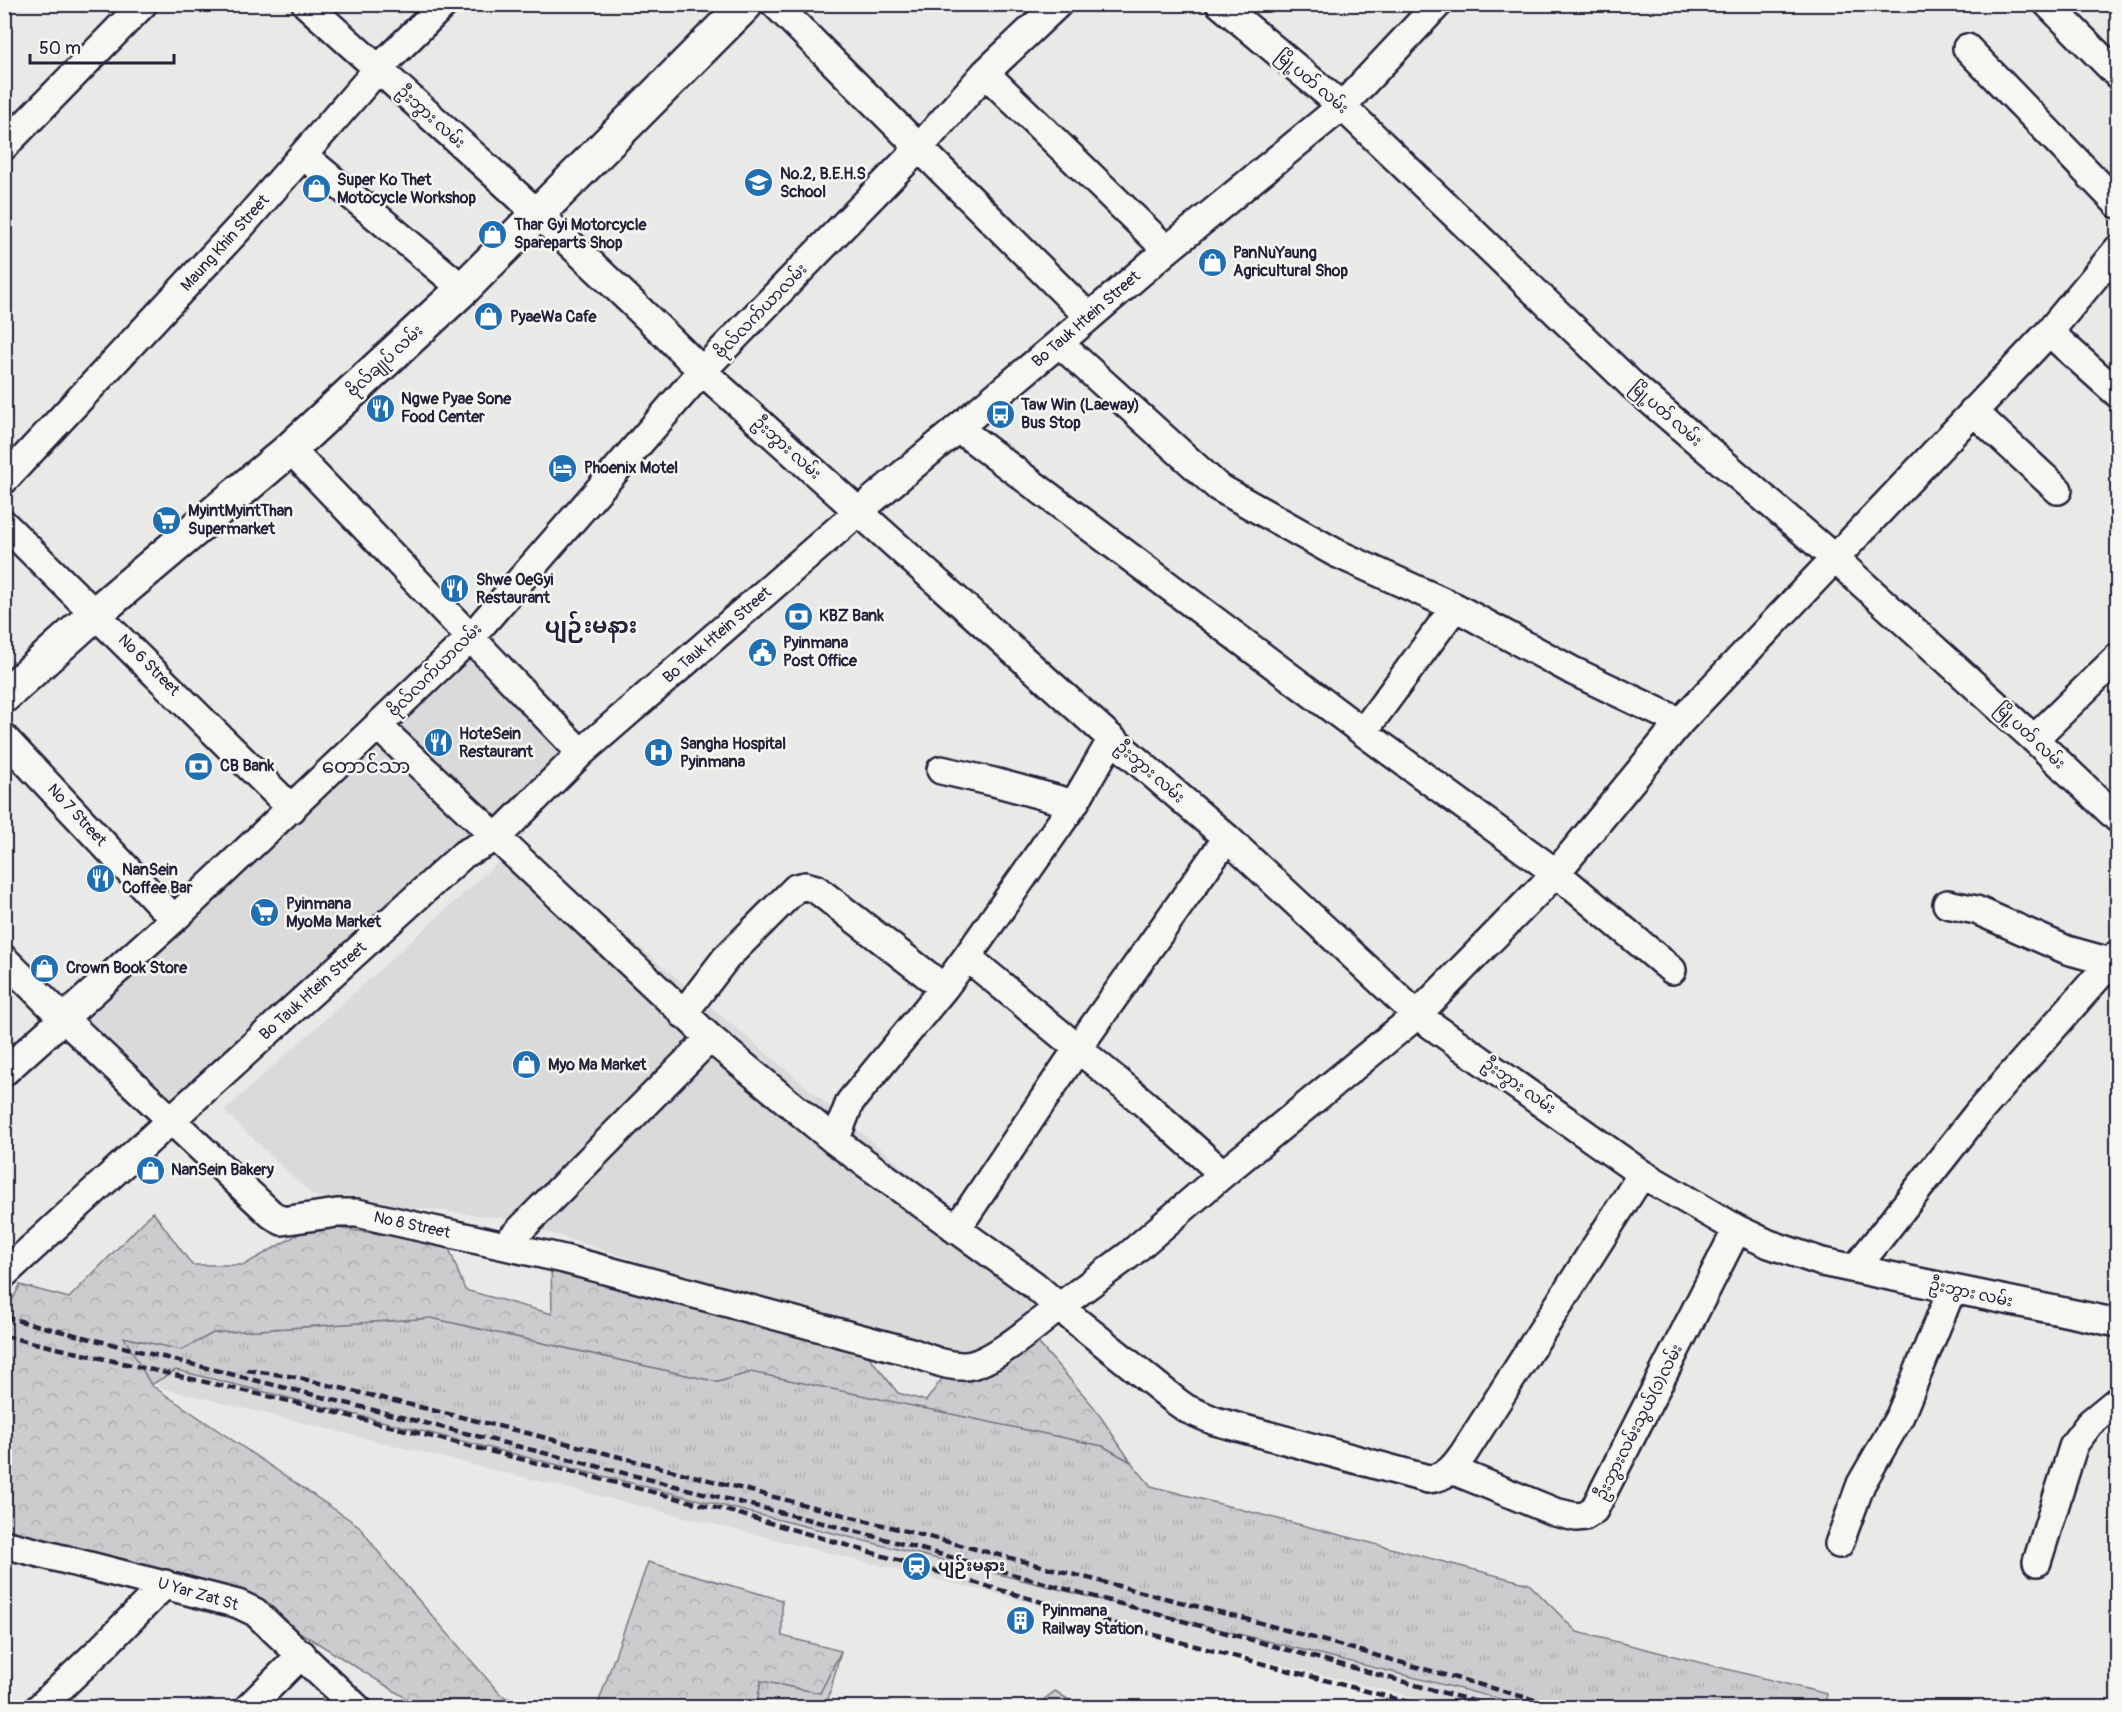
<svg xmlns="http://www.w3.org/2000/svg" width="2122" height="1712" viewBox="0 0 2122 1712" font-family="Pangolin,'Noto Sans Myanmar',sans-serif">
<defs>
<pattern id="grass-tufts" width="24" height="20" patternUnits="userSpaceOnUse" patternTransform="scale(1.5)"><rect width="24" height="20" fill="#ccccce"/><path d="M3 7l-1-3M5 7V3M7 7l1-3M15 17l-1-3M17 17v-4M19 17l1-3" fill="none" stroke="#afafb2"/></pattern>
<pattern id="forest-crowns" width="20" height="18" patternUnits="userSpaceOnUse" patternTransform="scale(1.5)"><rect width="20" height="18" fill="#ccccce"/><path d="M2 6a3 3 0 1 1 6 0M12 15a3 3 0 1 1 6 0" fill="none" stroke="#afafb2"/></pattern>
</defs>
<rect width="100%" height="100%" fill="#e9e9e7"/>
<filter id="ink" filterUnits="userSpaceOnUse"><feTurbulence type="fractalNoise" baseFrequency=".0167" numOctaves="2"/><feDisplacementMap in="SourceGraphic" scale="12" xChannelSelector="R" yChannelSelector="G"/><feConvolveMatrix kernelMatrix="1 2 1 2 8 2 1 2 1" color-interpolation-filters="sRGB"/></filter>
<g filter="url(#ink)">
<path fill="#dadada" d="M471 637 581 753 177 1102 78 1009Z
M517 845 724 1018 1056 1295 954 1362 503 1218 313 1196 224 1111Z
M164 1363 1571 1707H1453L158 1387Z"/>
<path fill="url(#grass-tufts)" stroke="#777784" stroke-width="1.5" d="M431 1318 718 1382 751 1372 1103 1446 1131 1462 1151 1486 1529 1584 1577 1632 1827 1694 1824 1708 1533 1707 176 1370 151 1385 123 1337 182 1350 213 1333Z
M841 1651 826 1707 756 1708 761 1681 820 1693Z"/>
<path fill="url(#forest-crowns)" stroke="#777784" stroke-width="1.5" d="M153 1212 192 1265H244L314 1225 447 1243 465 1290 552 1314 551 1262 866 1353 898 1393 926 1401 954 1362 1027 1330 1094 1407 1131 1462 1103 1446 751 1372 718 1382 431 1318 213 1333 182 1350 124 1337 151 1385 359 1526 389 1566 501 1695 526 1707H420L242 1596 5 1535 4 1317 20 1285 69 1298Z
M648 1562 782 1600V1636L841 1651 820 1693 761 1681 756 1707H597Z
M1055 1691 1080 1707H1034Z"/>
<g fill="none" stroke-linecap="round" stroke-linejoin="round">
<defs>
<path id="minor" d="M306 4C440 125 575 244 702 371L1112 739 1227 838 1417 1015 1642 1174 1737 1229 1769 1244 1822 1262 2118 1323
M775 4 1089 317
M1220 4 1342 106 1631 384 1834 558 2034 739 2118 819
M2048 4 2118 75
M1967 48 2118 204
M985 73 1167 250
M4 146 143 4
M303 155 463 289
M2049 332 2118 394
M1059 343 1218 487 1336 553 1455 607 1573 671 1680 722
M1973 411 2058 490
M958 428 1363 732 1556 873 1672 970
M290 449 581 753
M4 480 241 226 378 69 444 4
M4 524 292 809
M378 726 710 1038 835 1141 1034 1285 1059 1307 1129 1255 1223 1174 1417 1015 1556 873 1680 722 2049 332 2118 249
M1363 732 1455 607
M4 738 174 919
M2034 739 2118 657
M941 770 994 782 1074 804
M1947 904 1976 910 2067 950 2110 962
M967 957 1144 1103 1223 1174
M4 959 63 1018 271 1214 282 1221 337 1213H357L564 1259 911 1352C928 1358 947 1367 965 1366 991 1365 1038 1323 1059 1307L1177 1402 1187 1409 1215 1421 1428 1479C1446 1478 1454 1467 1464 1453L1642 1174
M683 1014 726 958 796 888 805 886 816 889 944 988
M4 1072 174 919 471 637 702 371 919 148 985 73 1058 4
M835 1141 850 1102 944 988 967 957 1074 804 1112 739
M956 1230 1078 1048 1227 838
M505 1245 710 1038
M1855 1269 1978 1113 2118 954
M4 1274 172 1119 464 854 497 837 581 753 858 512 1059 343 1167 250 1342 106 1438 4
M1452 1470 1555 1512 1576 1517 1585 1516 1594 1510 1737 1229
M4 1544 238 1604 255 1612 357 1708
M1839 1544 1861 1484 1900 1416 1952 1289
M2037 1562 2074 1444 2090 1423 2118 1400
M39 1708 102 1648 165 1584
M248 1708 302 1654"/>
<path id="major" d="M4 696 96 613 290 449 463 289 746 4"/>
</defs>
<use href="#minor" stroke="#22223b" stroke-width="32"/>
<use href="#major" stroke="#22223b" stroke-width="38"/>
<use href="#minor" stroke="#f6f6f2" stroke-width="27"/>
<use href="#major" stroke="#f6f6f2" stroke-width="33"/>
<path stroke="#22223b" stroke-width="4.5" stroke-dasharray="9 4.5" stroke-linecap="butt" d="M4 1317 870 1535 1499 1708
M4 1336 306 1405 736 1513 1165 1638 1431 1708
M247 1370 295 1377 527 1433 1250 1620 1563 1708"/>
</g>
</g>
<defs>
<symbol id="school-disc" viewBox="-11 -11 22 22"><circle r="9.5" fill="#1f6fb2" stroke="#f6f6f2"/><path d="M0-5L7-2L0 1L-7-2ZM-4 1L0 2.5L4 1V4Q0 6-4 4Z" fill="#fff"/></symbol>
<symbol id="shop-disc" viewBox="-11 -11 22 22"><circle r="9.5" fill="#1f6fb2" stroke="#f6f6f2"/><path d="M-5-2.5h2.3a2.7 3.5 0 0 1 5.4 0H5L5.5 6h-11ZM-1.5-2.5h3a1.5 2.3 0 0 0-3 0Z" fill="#fff"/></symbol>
<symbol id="restaurant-disc" viewBox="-11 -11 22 22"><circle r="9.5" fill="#1f6fb2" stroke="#f6f6f2"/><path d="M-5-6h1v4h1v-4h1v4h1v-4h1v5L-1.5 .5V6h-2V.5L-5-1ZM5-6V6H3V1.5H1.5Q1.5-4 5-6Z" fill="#fff"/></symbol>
<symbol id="bus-disc" viewBox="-11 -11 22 22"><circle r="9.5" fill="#1f6fb2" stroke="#f6f6f2"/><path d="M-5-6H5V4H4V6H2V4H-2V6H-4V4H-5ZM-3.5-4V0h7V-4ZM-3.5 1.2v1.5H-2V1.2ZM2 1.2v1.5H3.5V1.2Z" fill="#fff"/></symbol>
<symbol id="hotel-disc" viewBox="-11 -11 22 22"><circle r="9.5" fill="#1f6fb2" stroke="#f6f6f2"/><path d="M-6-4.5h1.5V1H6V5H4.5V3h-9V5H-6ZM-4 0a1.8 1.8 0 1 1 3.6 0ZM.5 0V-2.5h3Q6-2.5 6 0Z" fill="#fff"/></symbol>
<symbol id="supermarket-disc" viewBox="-11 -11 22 22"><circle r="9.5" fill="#1f6fb2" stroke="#f6f6f2"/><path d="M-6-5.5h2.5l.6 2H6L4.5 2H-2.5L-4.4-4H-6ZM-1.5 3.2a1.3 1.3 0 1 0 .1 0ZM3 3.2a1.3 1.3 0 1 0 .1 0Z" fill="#fff"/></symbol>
<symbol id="bank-disc" viewBox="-11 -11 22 22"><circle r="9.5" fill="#1f6fb2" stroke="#f6f6f2"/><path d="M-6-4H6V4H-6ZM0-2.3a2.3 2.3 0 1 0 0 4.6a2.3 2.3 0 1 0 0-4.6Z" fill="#fff"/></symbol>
<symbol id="civic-disc" viewBox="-11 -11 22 22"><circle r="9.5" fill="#1f6fb2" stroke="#f6f6f2"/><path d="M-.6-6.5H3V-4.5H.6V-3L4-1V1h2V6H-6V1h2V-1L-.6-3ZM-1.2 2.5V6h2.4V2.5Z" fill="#fff"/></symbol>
<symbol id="hospital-disc" viewBox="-11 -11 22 22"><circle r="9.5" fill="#1f6fb2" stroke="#f6f6f2"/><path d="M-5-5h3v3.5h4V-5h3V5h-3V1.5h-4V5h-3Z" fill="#fff"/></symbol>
<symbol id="station-disc" viewBox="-11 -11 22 22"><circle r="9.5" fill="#1f6fb2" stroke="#f6f6f2"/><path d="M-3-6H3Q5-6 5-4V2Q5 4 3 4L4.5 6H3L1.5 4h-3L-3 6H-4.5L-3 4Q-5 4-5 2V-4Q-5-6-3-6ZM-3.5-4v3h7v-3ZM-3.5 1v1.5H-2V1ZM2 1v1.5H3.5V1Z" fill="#fff"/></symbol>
<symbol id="building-disc" viewBox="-11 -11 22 22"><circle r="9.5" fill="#1f6fb2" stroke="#f6f6f2"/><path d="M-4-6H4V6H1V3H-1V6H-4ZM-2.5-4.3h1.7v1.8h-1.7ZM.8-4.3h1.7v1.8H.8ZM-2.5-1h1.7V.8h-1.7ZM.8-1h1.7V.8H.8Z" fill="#fff"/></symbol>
</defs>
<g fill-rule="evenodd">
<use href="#school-disc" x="742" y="166" width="33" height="33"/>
<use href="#shop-disc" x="300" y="172" width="33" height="33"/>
<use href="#shop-disc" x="476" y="218" width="33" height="33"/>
<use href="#shop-disc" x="1196" y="246" width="33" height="33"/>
<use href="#shop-disc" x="472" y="300" width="33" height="33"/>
<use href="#restaurant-disc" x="364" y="392" width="33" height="33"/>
<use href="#bus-disc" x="984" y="398" width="33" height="33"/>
<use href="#hotel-disc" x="546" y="452" width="33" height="33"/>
<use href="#supermarket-disc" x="150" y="504" width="33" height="33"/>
<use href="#restaurant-disc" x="438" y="572" width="33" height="33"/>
<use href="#bank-disc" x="782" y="600" width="33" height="33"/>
<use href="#civic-disc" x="746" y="636" width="33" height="33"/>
<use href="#restaurant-disc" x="422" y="726" width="33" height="33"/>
<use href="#hospital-disc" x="642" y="736" width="33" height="33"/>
<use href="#bank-disc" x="182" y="750" width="33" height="33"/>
<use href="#restaurant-disc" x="84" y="862" width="33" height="33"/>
<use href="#supermarket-disc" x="248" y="896" width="33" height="33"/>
<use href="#shop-disc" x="28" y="952" width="33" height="33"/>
<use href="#shop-disc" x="510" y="1048" width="33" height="33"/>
<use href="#shop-disc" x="134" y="1154" width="33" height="33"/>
<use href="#station-disc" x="900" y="1550" width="33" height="33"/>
<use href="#building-disc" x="1004" y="1604" width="33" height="33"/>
</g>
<g text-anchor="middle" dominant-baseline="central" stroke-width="5" stroke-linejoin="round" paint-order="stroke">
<g font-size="16" fill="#22223b" stroke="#f6f6f2">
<text transform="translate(1312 82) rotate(40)">မြို့ပတ် လမ်း</text>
<text transform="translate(431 117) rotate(42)">ဦးဘွား လမ်း</text>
<text transform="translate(225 243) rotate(-48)">Maung Khin Street</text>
<text transform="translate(761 311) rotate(-46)">ဗိုလ်လက်ယာလမ်း</text>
<text transform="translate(1086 319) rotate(-41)">Bo Tauk Htein Street</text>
<text transform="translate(385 361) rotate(-43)">ဗိုလ်ချုပ် လမ်း</text>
<text transform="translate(1666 414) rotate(41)">မြို့ပတ် လမ်း</text>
<text transform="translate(787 448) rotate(42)">ဦးဘွား လမ်း</text>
<text transform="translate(717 635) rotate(-41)">Bo Tauk Htein Street</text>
<text transform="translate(149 665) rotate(45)">No 6 Street</text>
<text transform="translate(435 670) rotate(-45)">ဗိုလ်လက်ယာလမ်း</text>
<text transform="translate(2030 736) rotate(43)">မြို့ပတ် လမ်း</text>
<text transform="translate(1150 772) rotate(41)">ဦးဘွား လမ်း</text>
<text transform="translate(77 815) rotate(47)">No 7 Street</text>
<text transform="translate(313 991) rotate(-42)">Bo Tauk Htein Street</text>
<text transform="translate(1519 1086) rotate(35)">ဦးဘွား လမ်း</text>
<text transform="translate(412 1225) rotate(12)">No 8 Street</text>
<text transform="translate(1971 1293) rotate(12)">ဦးဘွား လမ်း</text>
<text transform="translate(1639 1422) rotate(-63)">ဦးဘွားလမ်းသွယ်(၁)လမ်း</text>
<text transform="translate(198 1594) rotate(16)">U Yar Zat St</text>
</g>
<g font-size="16" font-weight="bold" fill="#22223b" stroke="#f6f6f2" text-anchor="start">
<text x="780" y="174">No.2, B.E.H.S<tspan x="780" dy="18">School</tspan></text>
<text x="337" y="180">Super Ko Thet<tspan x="337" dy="18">Motocycle Workshop</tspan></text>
<text x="514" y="225">Thar Gyi Motorcycle<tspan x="514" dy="18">Spareparts Shop</tspan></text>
<text x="1233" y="253">PanNuYaung<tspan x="1233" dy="18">Agricultural Shop</tspan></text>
<text x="510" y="317">PyaeWa Cafe</text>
<text x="401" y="399">Ngwe Pyae Sone<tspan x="401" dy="18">Food Center</tspan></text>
<text x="1021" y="405">Taw Win (Laeway)<tspan x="1021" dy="18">Bus Stop</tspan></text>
<text x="584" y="468">Phoenix Motel</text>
<text x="188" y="511">MyintMyintThan<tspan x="188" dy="18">Supermarket</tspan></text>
<text x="476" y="580">Shwe OeGyi<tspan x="476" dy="18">Restaurant</tspan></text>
<text x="819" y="616">KBZ Bank</text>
<text x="783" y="643">Pyinmana<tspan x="783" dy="18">Post Office</tspan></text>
<text x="459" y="734">HoteSein<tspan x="459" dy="18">Restaurant</tspan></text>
<text x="680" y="744">Sangha Hospital<tspan x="680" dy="18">Pyinmana</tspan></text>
<text x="220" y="766">CB Bank</text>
<text x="122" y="870">NanSein<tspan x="122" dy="18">Coffee Bar</tspan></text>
<text x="286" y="904">Pyinmana<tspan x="286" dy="18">MyoMa Market</tspan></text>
<text x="66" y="968">Crown Book Store</text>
<text x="548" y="1065">Myo Ma Market</text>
<text x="171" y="1170">NanSein Bakery</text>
<text x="938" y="1566">ပျဉ်းမနား</text>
<text x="1042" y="1611">Pyinmana<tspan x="1042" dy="18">Railway Station</tspan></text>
</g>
<g font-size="20" fill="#22223b" stroke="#f6f6f2">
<text x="366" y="766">တောင်သာ</text>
</g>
<g font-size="22" font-weight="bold" fill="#22223b" stroke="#f6f6f2">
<text x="591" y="626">ပျဉ်းမနား</text>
</g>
</g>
<rect width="2122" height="1712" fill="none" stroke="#f6f6f2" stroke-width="24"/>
<rect x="12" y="12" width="2098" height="1688" fill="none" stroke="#22223b" stroke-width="2" filter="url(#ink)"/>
<path d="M30 54v9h144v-9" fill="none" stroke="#22223b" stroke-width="3"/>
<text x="39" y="54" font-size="18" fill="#22223b" stroke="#f6f6f2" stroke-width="4.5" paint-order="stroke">50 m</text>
</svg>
